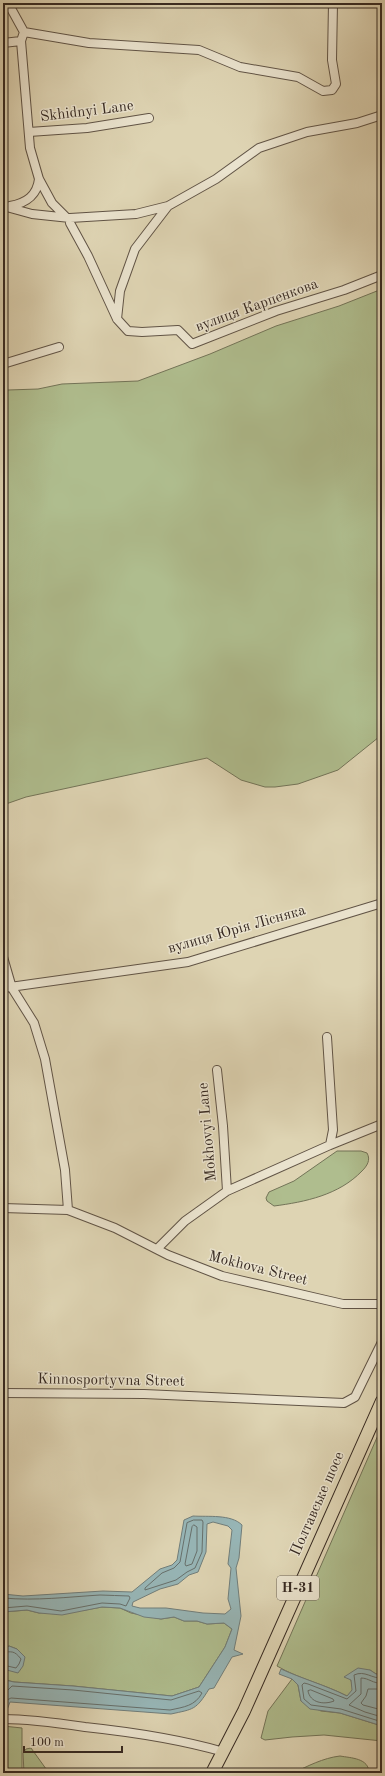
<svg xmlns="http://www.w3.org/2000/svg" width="385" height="1776" viewBox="0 0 385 1776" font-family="'Old Standard TT',serif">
<rect width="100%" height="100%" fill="#ded4b3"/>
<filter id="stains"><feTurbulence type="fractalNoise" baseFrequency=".005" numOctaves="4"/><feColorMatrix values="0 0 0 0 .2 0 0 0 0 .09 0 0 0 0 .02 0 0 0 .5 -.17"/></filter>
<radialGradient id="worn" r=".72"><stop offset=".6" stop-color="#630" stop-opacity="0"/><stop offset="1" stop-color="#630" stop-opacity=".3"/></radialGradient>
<path fill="#afbd8e" stroke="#737458" d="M382 289V736L379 737 338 770 298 784 275 787H265L241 780 207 758 26 797 3 805V394L8 390 38 389 62 384 138 381 210 354 276 326 339 306Z
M337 1151H361L367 1153C371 1160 367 1166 362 1171 339 1195 305 1202 274 1206L267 1201 266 1198 269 1192 294 1181Z
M382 1426V1674H376L370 1670 351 1680 353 1690 347 1696C324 1684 299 1679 277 1666Z
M102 1607 120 1608 131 1613 161 1619 174 1617 184 1621H197L207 1624 224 1623 232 1629 225 1647 199 1687 172 1696 73 1686 14 1682 6 1680V1686L3 1688V1669H9L17 1649 9 1646 3 1649V1612L27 1610 39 1613 85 1610Z
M292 1679 298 1685 301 1701 321 1711 340 1713 382 1726V1741L324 1735 292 1737 265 1740 261 1738 268 1711Z
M3 1726 22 1728V1773H3Z
M31 1748 49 1773H24L23 1753 26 1749Z
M340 1756C351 1758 369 1758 369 1773H293C308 1766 323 1758 340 1756Z"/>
<path fill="#97b6b7" stroke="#717e7b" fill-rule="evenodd" d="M193 1516C208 1517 231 1514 242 1525L239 1558 236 1568 241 1616 234 1650 243 1654 232 1657 214 1688 209 1689C196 1710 194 1709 171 1714L10 1702 7 1710 3 1711V1688L6 1686 5 1680 14 1682 73 1686 172 1696 199 1687 225 1647 232 1629 224 1623 207 1624 197 1621H184L174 1617 161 1619 144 1617 120 1608 102 1607 62 1615 39 1613 27 1610 3 1612V1594L23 1596 103 1591 132 1592 160 1569 172 1565 177 1560 184 1520ZM213 1522 228 1526 232 1530 228 1564 231 1568 228 1599 231 1609 225 1614 203 1613 166 1608H140L132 1606 133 1602 160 1589 178 1584 189 1575 198 1572 206 1552 207 1524Z
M9 1646 17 1649 25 1657 23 1666 18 1673 3 1669V1649Z
M358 1668 370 1670 376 1674H382V1726L340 1713 310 1709 301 1701 298 1685 292 1679 279 1674 281 1669C303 1679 325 1685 347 1696L352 1690 351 1680 344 1677Z"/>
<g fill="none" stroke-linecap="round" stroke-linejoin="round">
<path stroke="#67706c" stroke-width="1" d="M194 1520H202L203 1522 202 1552 195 1568 187 1572 176 1580 145 1590V1588L162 1573 174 1568 180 1562 187 1523Z
M194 1525 197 1527V1551L192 1564 186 1566 185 1564 192 1527Z
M3 1598C36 1601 68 1597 100 1595 110 1595 119 1596 129 1596L130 1598 126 1606 120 1604 102 1603 61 1611 27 1606 3 1608
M3 1652C12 1652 14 1650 21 1659L19 1664 16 1668 3 1665
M382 1678C372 1679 365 1670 354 1675L356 1691 347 1699 308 1684 304 1683 302 1685 304 1699 311 1705 341 1709 382 1722
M382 1683C373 1684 369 1678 361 1678V1694L349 1705 365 1712 382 1717
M382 1689H368L366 1696 361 1703 363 1705 382 1710
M311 1690 333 1699 334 1701C324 1705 310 1703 308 1691Z
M3 1691H7L12 1686 73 1690 171 1700 199 1691 202 1693C195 1706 184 1707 170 1710L11 1698 7 1700 3 1707"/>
<defs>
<path id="street" d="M8 3 24 32 21 41 30 148 39 179 52 203 67 218
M24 32 89 43 199 50 240 67 298 77 323 91 332 90 336 84 332 60 333 3
M3 43 21 41
M29 132 87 128 149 118
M3 206 32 214 70 218 136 214 168 206
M10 206C26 203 37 196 39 179
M70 218V223L88 256 117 319 128 331 142 332 178 330 192 344 276 311 344 290 382 275
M117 319 120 291 135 249 168 206 216 179 259 148 307 132 357 123 382 115
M3 364 59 347
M3 957 12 988 34 1023 45 1059 65 1170 68 1210 115 1228 168 1255 222 1276 343 1304H382
M3 988 188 962 382 903
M327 1037 333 1130 330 1145
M217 1070 223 1126 227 1191
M3 1208 68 1210
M157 1249 185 1221 227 1191 330 1145 382 1124
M3 1393 144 1394 344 1403 355 1397 382 1342
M3 1719C31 1719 58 1723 85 1727 132 1732 179 1739 224 1752"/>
<path id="primary" d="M212 1773 244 1711 382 1401"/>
</defs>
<use href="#street" stroke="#615446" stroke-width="10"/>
<use href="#primary" stroke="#372a22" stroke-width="14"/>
<use href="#street" stroke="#eae3ce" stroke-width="8"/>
<use href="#primary" stroke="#ded4b3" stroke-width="12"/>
</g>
<g text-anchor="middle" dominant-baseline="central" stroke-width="3" stroke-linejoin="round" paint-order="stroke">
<rect fill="#eae3ce" stroke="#6d6256" stroke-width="1" x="277" y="1576" width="42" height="24" rx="3"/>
<g font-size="14" font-weight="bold" fill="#372a22">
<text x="298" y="1588">Н-31</text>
</g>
<g font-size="15" fill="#372a22" stroke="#eae3ce">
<text transform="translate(87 112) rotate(-7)">Skhidnyi Lane</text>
<text transform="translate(257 306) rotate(-20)">вулиця Карпенкова</text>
<text transform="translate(237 930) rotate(-16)">вулиця Юрія Лісняка</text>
<text transform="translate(208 1132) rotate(-95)">Mokhovyi Lane</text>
<text transform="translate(258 1269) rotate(14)">Mokhova Street</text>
<text transform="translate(111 1381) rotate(1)">Kinnosportyvna Street</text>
<text transform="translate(318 1504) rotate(-66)">Полтавське шосе</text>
</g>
</g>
<rect width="385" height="1776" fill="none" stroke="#ded4b3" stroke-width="16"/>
<rect x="4" y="4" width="377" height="1768" fill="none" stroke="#372a22" stroke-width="2"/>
<rect x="8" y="8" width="369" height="1760" fill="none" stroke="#372a22"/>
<path d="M24 1746v6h98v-6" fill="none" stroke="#372a22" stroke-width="2"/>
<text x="30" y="1746" font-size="12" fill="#372a22" stroke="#eae3ce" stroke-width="3" paint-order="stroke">100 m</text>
<rect width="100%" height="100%" filter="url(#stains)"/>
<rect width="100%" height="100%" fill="url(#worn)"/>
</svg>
